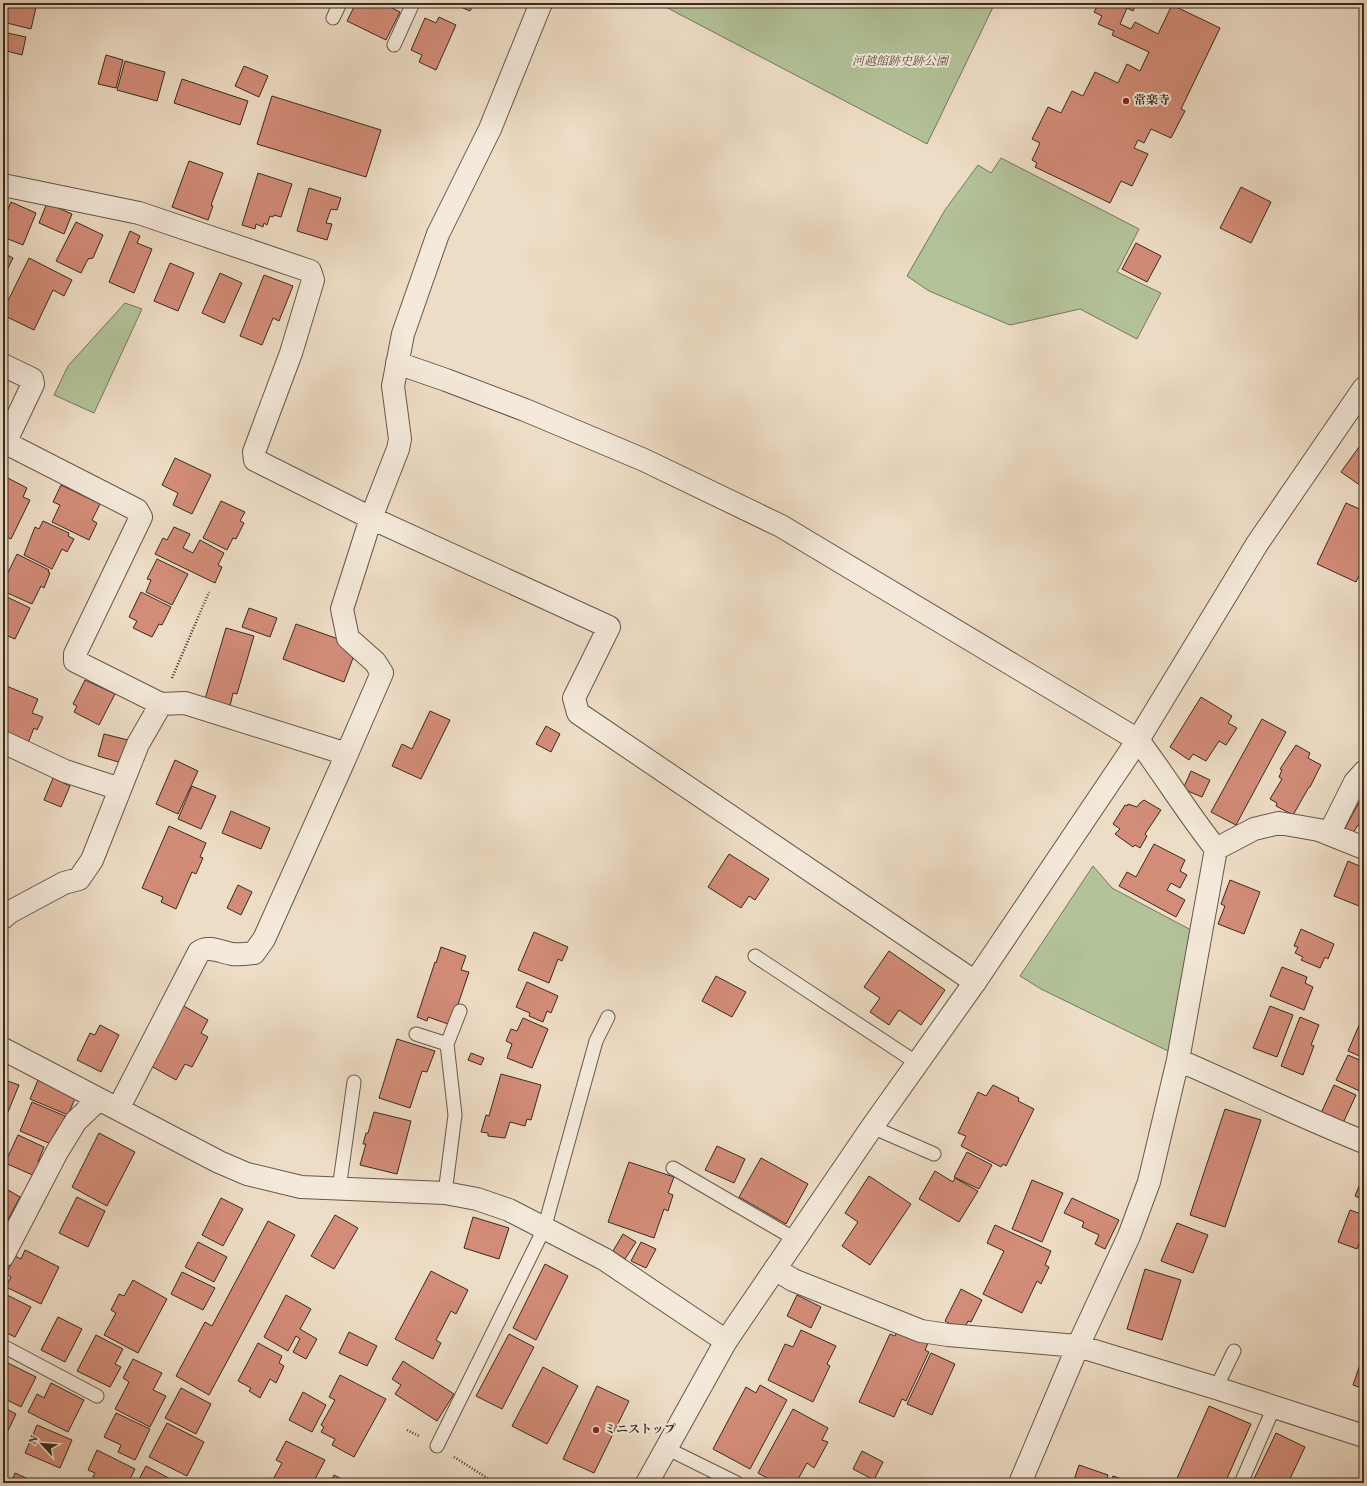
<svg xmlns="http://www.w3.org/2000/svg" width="1367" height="1486" viewBox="0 0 1367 1486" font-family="Vollkorn,'Noto Serif JP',serif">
<rect width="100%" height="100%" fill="#eeddc6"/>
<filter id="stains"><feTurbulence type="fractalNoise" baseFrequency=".005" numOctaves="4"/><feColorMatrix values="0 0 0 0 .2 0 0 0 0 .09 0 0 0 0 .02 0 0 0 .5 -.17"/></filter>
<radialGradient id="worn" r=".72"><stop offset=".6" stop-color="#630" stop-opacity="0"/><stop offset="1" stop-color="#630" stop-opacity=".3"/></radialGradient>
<path fill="#b3c299" stroke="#76765c" d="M658 3H995L927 144Z
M1001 158 1139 229 1117 272 1161 293 1137 339 1080 309 1010 325 929 291 907 276 945 210 978 165 991 173Z
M125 303 142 309 94 413 54 395 68 366Z
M1093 866 1112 888 1191 930 1170 1052 1041 989 1020 976Z"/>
<path fill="#d38c78" stroke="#382a20" d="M3 3H37L31 29 3 22Z
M356 3H382L400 12 386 40 347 21Z
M451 3H474L470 11Z
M1099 3H1137L1133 11 1127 8 1120 24 1131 29 1135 22 1158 34 1172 5 1220 28 1181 109 1185 111 1171 138 1151 129 1144 143 1138 140 1134 148 1148 154 1132 186 1121 181 1110 203 1035 167 1037 163 1032 160 1040 143 1032 139 1048 107 1061 113 1072 91 1083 96 1095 72 1118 83 1127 64 1140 71 1149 52 1112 35 1114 31 1098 24 1102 16 1094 12Z
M439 17 456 25 436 70 419 62 422 55 411 50 425 18 436 23Z
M3 32 26 37 22 55 3 50Z
M106 55 123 60 116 88 98 84Z
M125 61 165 72 157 101 117 90Z
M244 66 268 76 259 97 235 86Z
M182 79 248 101 240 125 174 103Z
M3 95 8 97 4 111H3Z
M272 96 381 130 366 177 257 144Z
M189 161 223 173 211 205 213 206 208 220 172 207Z
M258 173 292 184 281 217 274 215 273 217 270 216 267 225 264 223 263 227 256 224 255 229 242 225Z
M1241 187 1271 202 1251 243 1220 228Z
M309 188 341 198 337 210 331 209 326 223 332 224 327 240 297 231Z
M11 202 36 213 23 245 3 237V221Z
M47 203 72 214 64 234 39 223Z
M76 222 103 235 93 258 88 259 81 273 56 261Z
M130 231 140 236 137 243 152 249 134 293 109 282Z
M1136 243 1161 256 1147 282 1122 269Z
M3 253 13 258 3 278Z
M29 258 72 280 64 296 53 290 34 330 3 315V311Z
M170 263 194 273 178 311 154 301Z
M220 273 242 283 224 323 202 313Z
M264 275 293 286 279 321 273 318 262 345 240 336Z
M1364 440V488L1341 472Z
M175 458 211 475 192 514 173 505 178 493 162 485Z
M4 476 27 488 23 497 30 500 11 539 3 535Z
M61 485 100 504 92 520 97 523 89 540 52 522 60 505 53 502Z
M221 501 245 512 240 521 244 523 236 539 233 538 227 550 203 538Z
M1346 503 1364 511V565L1356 582 1317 564Z
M43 521 69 533 68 536 74 539 67 552 62 549 52 569 24 555 35 527 39 529Z
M174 527 190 534 183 548 193 553 200 540 224 553 218 565 222 567 215 583 155 554 163 538 167 540Z
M17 554 49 570 48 572 50 573 44 588 41 586 32 604 3 591V583Z
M157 559 188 574 172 605 146 592 151 580 147 579Z
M141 592 171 607 162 625 159 624 152 637 133 628 137 621 129 617Z
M3 595 30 608 15 639 3 634Z
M249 608 277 618 270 637 242 627Z
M296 624 344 641 356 650 344 682 283 659Z
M226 628 254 636 237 694 233 693 230 706 205 699Z
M85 680 115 694 99 725 74 712 77 706 73 704Z
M4 685 38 699 32 713 43 717 37 730 34 728 28 743 5 733 7 728 3 727Z
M1201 697 1232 716 1228 723 1237 728 1226 745 1219 741 1206 761 1193 754 1189 760 1170 747Z
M430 711 450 720 421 779 392 766 402 744 412 749Z
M1262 719 1286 732 1236 825 1211 812Z
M546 726 560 734 551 752 536 744Z
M104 734 128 740 122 763 98 756Z
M1296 745 1310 753 1308 758 1321 765 1310 787H1309L1293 815 1276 806 1277 803 1270 799 1282 779 1279 777 1282 770 1280 769Z
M175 760 198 771 178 814 156 804Z
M1191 771 1210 780 1202 797 1183 789Z
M53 778 70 786 61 807 44 800Z
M192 786 216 796 201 829 178 819Z
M1364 793V828L1358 825 1353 833 1345 828Z
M1144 800 1161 810 1145 834 1147 836 1140 848 1135 845 1133 847 1115 834 1120 829 1113 824 1125 805 1127 806 1128 804 1137 807 1140 803Z
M231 811 270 828 261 849 222 833Z
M169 826 206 843 200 857 203 858 196 874 192 872 176 909 161 902 163 897 142 888Z
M1154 844 1185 860 1180 871 1187 875 1180 888 1171 883 1167 890 1185 900 1176 917 1119 886 1127 872 1136 877Z
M729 854 769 879 755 900 749 896 741 908 708 887Z
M1348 861 1364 868V908L1334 896Z
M1230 880 1260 892 1244 934 1218 924 1225 906 1221 904Z
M238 885 252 892 241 915 227 908Z
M1301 929 1334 944 1328 959 1325 957 1320 968 1301 960 1303 957 1295 953 1298 947 1294 946Z
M534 932 568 947 562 961 558 959 549 983 518 970Z
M441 947 466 956 461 970 469 972 451 1025 428 1017 427 1021 417 1017 435 962 436 963Z
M889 951 945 990 921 1025 899 1010 889 1025 870 1012 880 998 864 987Z
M1282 967 1307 977 1305 983 1313 987 1304 1010 1270 996Z
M716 976 746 992 732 1017 702 1001Z
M527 982 558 996 551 1013 547 1011 543 1022 529 1016 530 1013 516 1007Z
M182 1005 208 1020 201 1033 208 1037 192 1067 185 1064 176 1080 149 1065Z
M1364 1005V1021L1359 1019Z
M1270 1006 1293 1015 1277 1057 1253 1048Z
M1300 1017 1319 1025 1311 1045 1314 1046 1303 1075 1281 1066Z
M523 1018 548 1029 532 1068 507 1058 512 1044 506 1041 511 1029 517 1031Z
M1360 1023 1364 1024V1058L1348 1051Z
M100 1025 119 1035 101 1072 77 1060 90 1033 95 1035Z
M397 1039 435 1051 427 1072 422 1071 410 1108 379 1098Z
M471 1053 484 1058 481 1065 468 1060Z
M1348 1055 1364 1062V1093L1336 1080Z
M501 1074 541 1085 531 1120 527 1119 525 1126 510 1122 505 1138 488 1136V1133L481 1132 486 1115 489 1116Z
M3 1076 6 1077 5 1080 19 1085 8 1112 6 1111 3 1118Z
M38 1080 76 1096 68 1115 30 1099Z
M993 1085 1019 1098 1018 1101 1034 1109 1006 1166 1003 1164 1001 1167 961 1146 966 1136 958 1133 978 1092 986 1096Z
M1334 1085 1356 1095 1343 1123 1321 1113Z
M32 1102 65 1116 60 1130 57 1129 51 1144 20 1131Z
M1225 1109 1261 1120 1225 1227 1190 1215Z
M374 1112 411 1121 397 1174 360 1165 366 1144H363L366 1133H368Z
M99 1133 135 1152 107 1206 72 1187Z
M18 1135 44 1147 38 1162 41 1164 35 1176 5 1163Z
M717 1146 745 1159 734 1183 705 1170Z
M967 1152 992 1165 979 1189 954 1177Z
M761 1158 808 1184 786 1224 739 1197Z
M629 1162 674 1177 668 1193 673 1195 668 1211 664 1209 654 1238 608 1222Z
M935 1171 953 1182 955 1178 978 1191 959 1222 919 1199Z
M869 1176 911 1204 870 1265 842 1246 858 1222 845 1213Z
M1362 1179 1364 1180V1200L1355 1196Z
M1032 1180 1063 1193 1042 1242 1012 1229Z
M3 1187 20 1197 3 1229Z
M77 1197 105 1211 88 1247 59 1233Z
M221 1198 243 1209 223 1246 202 1235Z
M1072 1198 1119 1220 1105 1249 1095 1244 1099 1235 1082 1227 1084 1222 1064 1213Z
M1350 1210 1364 1215V1232L1357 1249 1338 1242Z
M335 1215 358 1228 334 1269 311 1256Z
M473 1217 509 1228 499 1259 464 1248Z
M268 1221 295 1235 209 1395 176 1376 205 1322 212 1326Z
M1177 1223 1208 1235 1193 1273 1161 1261Z
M995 1225 1051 1251 1045 1265 1049 1267 1041 1284 1037 1281 1022 1313 983 1294 1004 1251 987 1243Z
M623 1234 636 1242 625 1259 613 1251Z
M198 1242 227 1257 214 1282 185 1267Z
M641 1242 656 1249 646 1268 631 1261Z
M25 1250 59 1267 41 1304 6 1287 11 1277 6 1274 15 1256 21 1259Z
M545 1264 568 1276 536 1340 513 1328Z
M1145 1269 1181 1280 1162 1340 1127 1329Z
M431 1271 468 1290 456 1314 451 1311 436 1340 441 1343 433 1359 395 1339Z
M182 1272 215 1288 203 1310 171 1294Z
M133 1280 167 1299 138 1353 104 1335 116 1313 111 1310 119 1294 124 1296Z
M961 1289 982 1300 971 1322 968 1321 963 1331 945 1321Z
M3 1293 31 1307 15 1337 3 1331Z
M286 1295 311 1309 300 1329 317 1339 306 1359 293 1352 300 1339 296 1336 288 1351 264 1337Z
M797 1295 821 1307 811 1328 787 1316Z
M58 1317 82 1329 65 1362 41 1350Z
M898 1329 928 1343 925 1350 929 1352 906 1401 902 1399 894 1417 859 1402 890 1334 895 1336Z
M801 1330 836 1346 827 1364 830 1366 813 1402 768 1380 785 1344 793 1347Z
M349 1332 377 1346 367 1366 339 1353Z
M509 1334 534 1347 502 1409 476 1396Z
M96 1335 123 1349 115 1364 121 1367 110 1387 77 1371Z
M258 1343 282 1356 279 1363 284 1366 276 1383 270 1379 260 1398 249 1391 251 1388 238 1381Z
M931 1353 955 1364 932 1415 907 1404Z
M1364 1353V1389L1353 1385Z
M133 1359 162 1373 153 1390 166 1396 150 1427 115 1409 129 1382 123 1378Z
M403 1361 454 1394 437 1421 395 1394 401 1385 392 1379Z
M8 1363 36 1377 21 1407 3 1398V1374Z
M543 1367 578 1386 547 1444 512 1426Z
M340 1375 386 1399 354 1457 332 1445 335 1439 321 1432 324 1427 321 1425 335 1400 329 1397Z
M51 1383 84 1400 68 1432 28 1412 37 1394 44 1398Z
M760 1385 787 1400 750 1469 713 1449 746 1387 756 1393Z
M597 1386 629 1401 594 1473 563 1459Z
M181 1388 211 1404 196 1434 165 1418Z
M303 1392 326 1405 312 1432 289 1420Z
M1209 1406 1251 1424 1225 1483H1175Z
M3 1407 16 1414 3 1441Z
M793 1409 828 1428 822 1440 828 1442 814 1468 807 1463 796 1483H776L758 1473Z
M116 1413 150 1429 135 1460 118 1452 121 1445 104 1437Z
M167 1423 204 1442 187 1476 149 1457Z
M37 1425 72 1440 60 1468 25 1453Z
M1276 1433 1305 1447 1288 1483H1252Z
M286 1441 325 1460 313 1483H271L282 1463 276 1460Z
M97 1450 135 1469 128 1483H90L95 1473 88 1470Z
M862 1451 883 1462 874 1480 853 1469Z
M1079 1465 1108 1475 1106 1483H1073Z
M146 1466 178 1483H137Z
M15 1473 37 1483H11Z
M334 1475 350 1483H330Z
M709 1476 722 1483H705Z
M1113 1476 1133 1483H1110Z"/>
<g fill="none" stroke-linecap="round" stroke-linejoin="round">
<defs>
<path id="service" d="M333 18 340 3
M394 45 413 3
M755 956 917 1063
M416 1034 447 1044
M872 1127 934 1154
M673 1168 795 1239
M339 1189 354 1082
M445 1193 455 1115 447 1044 460 1011
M3 1346 97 1396
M1216 1388 1234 1351
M437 1446 544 1229 596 1041 608 1017
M666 1448 737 1483
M1241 1483 1274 1407"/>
<path id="minor" d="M3 185 139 213 310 271 313 280 291 353 254 452 255 460 371 518 609 627 574 698 578 713 975 982
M397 363 446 380 525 410 644 460 781 526 1138 740C1165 776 1188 814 1216 849L1178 1060 1149 1182 1129 1236 1078 1346 1020 1483
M3 365 32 379 33 384 3 447
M6 443 137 510 141 517 75 654V661L161 704 185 703 347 754
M3 742 65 771 120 789
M1329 834 1355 782 1364 772
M1216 849 1254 829 1279 823 1319 830 1364 848
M3 918 10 912 64 883 79 879 92 860 138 744 161 704
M3 1049 219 1162 247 1174 301 1187 445 1193 477 1199 509 1210 604 1259 726 1341
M1178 1060C1241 1087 1301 1117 1364 1142
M118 1109 199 952C208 945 221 952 232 954 239 955 246 954 254 953L264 939 342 765 382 673 375 662 348 638 342 609 371 518 398 449 400 439 393 386 403 334 438 234 490 129 541 3
M3 1256 57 1152 76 1121 99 1099
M775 1269 793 1280 921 1331 948 1335 1078 1346 1216 1388 1364 1436"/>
<path id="tertiary" d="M647 1483 726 1341 872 1127 975 982 1138 740 1257 544 1364 388"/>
</defs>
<use href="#service" stroke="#66574a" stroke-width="15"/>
<use href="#minor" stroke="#66574a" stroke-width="24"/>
<use href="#tertiary" stroke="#66574a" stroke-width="24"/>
<path stroke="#382a20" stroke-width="2.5" stroke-dasharray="1 2" stroke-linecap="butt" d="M172 678 209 592
M407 1430 419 1436
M454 1457 495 1483"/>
<use href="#service" stroke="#f4e9da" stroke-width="13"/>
<use href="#minor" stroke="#f4e9da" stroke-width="22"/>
<use href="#tertiary" stroke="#f4e9da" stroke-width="22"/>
</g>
<g fill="#8f2418" stroke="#f4e9da" stroke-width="1.5">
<circle cx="1126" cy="101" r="4"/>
<circle cx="596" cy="1430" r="4"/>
</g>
<g text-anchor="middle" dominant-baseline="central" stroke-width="4" stroke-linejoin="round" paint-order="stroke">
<g font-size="12" font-style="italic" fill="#57503e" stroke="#f4e9da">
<text x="900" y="62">河越館跡史跡公園</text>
</g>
<g font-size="12" font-weight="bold" fill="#382a20" stroke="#f4e9da" text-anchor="start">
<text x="1134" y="101">常楽寺</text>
<text x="604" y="1430">ミニストップ</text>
</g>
</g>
<rect width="1367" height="1486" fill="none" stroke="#eeddc6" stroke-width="16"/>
<rect x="4" y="4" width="1359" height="1478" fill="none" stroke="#382a20" stroke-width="2"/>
<rect x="8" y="8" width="1351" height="1470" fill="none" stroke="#382a20"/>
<g transform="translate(42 1444) rotate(296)" stroke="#f4e9da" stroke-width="3" paint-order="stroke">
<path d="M0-3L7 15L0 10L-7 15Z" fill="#382a20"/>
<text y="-6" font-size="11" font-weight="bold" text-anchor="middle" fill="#382a20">N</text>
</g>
<rect width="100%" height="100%" filter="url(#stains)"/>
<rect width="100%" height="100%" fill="url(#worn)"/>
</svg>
